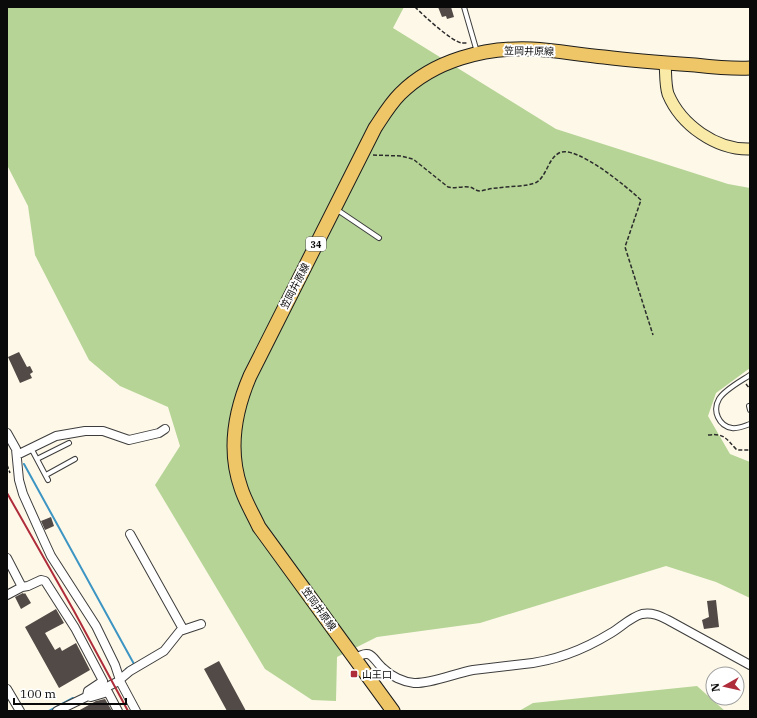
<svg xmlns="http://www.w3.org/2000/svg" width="757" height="718" viewBox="0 0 757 718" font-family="'IBM Plex Serif','Noto Sans JP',serif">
<rect width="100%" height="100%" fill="#fef8e8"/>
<path fill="#b5d496" d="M7 7H404L393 28 556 129 728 184 750 188V368L716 393 708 416 730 454 750 462V598L716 582 666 566 480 623 377 637 337 657 336 701 312 700 265 669 155 485 180 446 168 407 120 386 89 360 35 255 28 206 7 165Z
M697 686 725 711H519L533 703Z"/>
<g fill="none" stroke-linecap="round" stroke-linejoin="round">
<path stroke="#3d95c3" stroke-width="2" d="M24 464 134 664 126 669
M49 711 73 698"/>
</g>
<path fill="#524a47" d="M438 7H451L454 17 447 19 446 16 442 17Z
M19 352 27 367 30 366 33 372 30 374 32 378 20 383 8 357Z
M51 517 54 526 45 530 41 521Z
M23 593 24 594 25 593 31 603 21 609 15 597Z
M716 600 719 627 704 629 702 620 709 617 707 601Z
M56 609 64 623 45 633 55 650 60 647 62 651 76 643 90 670 59 688 25 627Z
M219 661 246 711H227L204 669Z
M105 699 112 711H78L96 701Z"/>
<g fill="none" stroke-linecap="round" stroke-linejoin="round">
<defs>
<path id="lane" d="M464 7 477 52
M336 209 379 238
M750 375C741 381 724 390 719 399 712 411 719 426 732 428 738 429 744 426 750 424
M749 406 750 410
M31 448 48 480
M37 459 69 443
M46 475 75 459"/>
<path id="street" d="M7 433 16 449 19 480 23 494 45 543 51 556 96 626 115 665 121 683 136 711
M17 455 56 436 85 431H103L129 440 159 433 165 429
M130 534 183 629
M7 558 22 587
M7 595 22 587 28 586 41 580 45 581 75 628 103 681 88 691 87 696 91 697 108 692 118 711
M355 659C372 646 373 661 384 669 391 676 403 682 414 683 430 684 456 673 473 670 490 668 507 666 524 664 555 661 585 649 611 633 621 627 631 617 642 614 652 612 660 616 668 620L750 665
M7 689 20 711
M57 711 117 682 130 671 164 651 180 631 201 624"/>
<path id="secondary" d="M665 63C666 73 665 84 668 94 681 125 716 150 750 149"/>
<path id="primary" d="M393 711 259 527C253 514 245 501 241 488 228 451 235 411 250 376L375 128C383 116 390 104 400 94 434 60 485 47 532 49 556 50 580 55 604 57 635 61 665 63 695 65 713 67 732 69 750 68"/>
</defs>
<use href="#lane" stroke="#3d3d3d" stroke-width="6"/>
<use href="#street" stroke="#3d3d3d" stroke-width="10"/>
<use href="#secondary" stroke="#2c2c2c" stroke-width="13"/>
<use href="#primary" stroke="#1b1b1b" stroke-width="15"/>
<path stroke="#2c2c2c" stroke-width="1.5" stroke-dasharray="4 2" stroke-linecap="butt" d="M415 7C423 15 452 42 462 43 463 43 468 43 468 43
M373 155 401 156 413 159 448 187C455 189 461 186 469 187 473 187 475 191 480 191 486 190 492 188 498 188 508 186 528 187 537 182 547 175 548 159 559 153 576 144 628 188 641 200L625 247 653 335
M746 384 750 389
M708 435C725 433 726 439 737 450H750
M7 465 10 473"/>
<use href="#lane" stroke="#fff" stroke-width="4"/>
<use href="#street" stroke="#fff" stroke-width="8"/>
<use href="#secondary" stroke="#f9eba7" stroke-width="11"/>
<use href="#primary" stroke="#efc667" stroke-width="13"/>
<path stroke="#af2d3b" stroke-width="2" d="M7 493 74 611 128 711"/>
</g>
<rect fill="#af2d3b" stroke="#fff" stroke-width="1.5" x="350" y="670" width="8" height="8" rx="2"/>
<g text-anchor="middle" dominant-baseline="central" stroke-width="4" stroke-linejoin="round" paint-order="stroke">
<rect fill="#fff" stroke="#545454" stroke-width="1" x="306" y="237" width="20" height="14" rx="3"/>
<g font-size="9" font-weight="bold" fill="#0a0a0a">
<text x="316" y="244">34</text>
</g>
<g font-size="10" fill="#0a0a0a" stroke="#fff">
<text transform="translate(529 51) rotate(1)">笠岡井原線</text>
<text transform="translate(295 286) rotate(-63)">笠岡井原線</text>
<text transform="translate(319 609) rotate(54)">笠岡井原線</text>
</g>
<g font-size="10" fill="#0a0a0a" stroke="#fff" text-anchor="start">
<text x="362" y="674">山王口</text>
</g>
</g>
<rect width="757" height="718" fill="none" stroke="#0a0a0a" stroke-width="16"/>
<g transform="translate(725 686) rotate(262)"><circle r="19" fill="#ffffff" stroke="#9d9d9d"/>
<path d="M0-3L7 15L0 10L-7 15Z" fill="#af2d3b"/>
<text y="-6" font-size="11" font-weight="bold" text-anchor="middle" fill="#0a0a0a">N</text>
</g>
<path d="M14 698v6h112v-6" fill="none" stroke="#0a0a0a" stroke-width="2"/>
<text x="20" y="698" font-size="12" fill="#0a0a0a" stroke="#ffffff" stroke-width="3" paint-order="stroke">100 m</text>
</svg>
